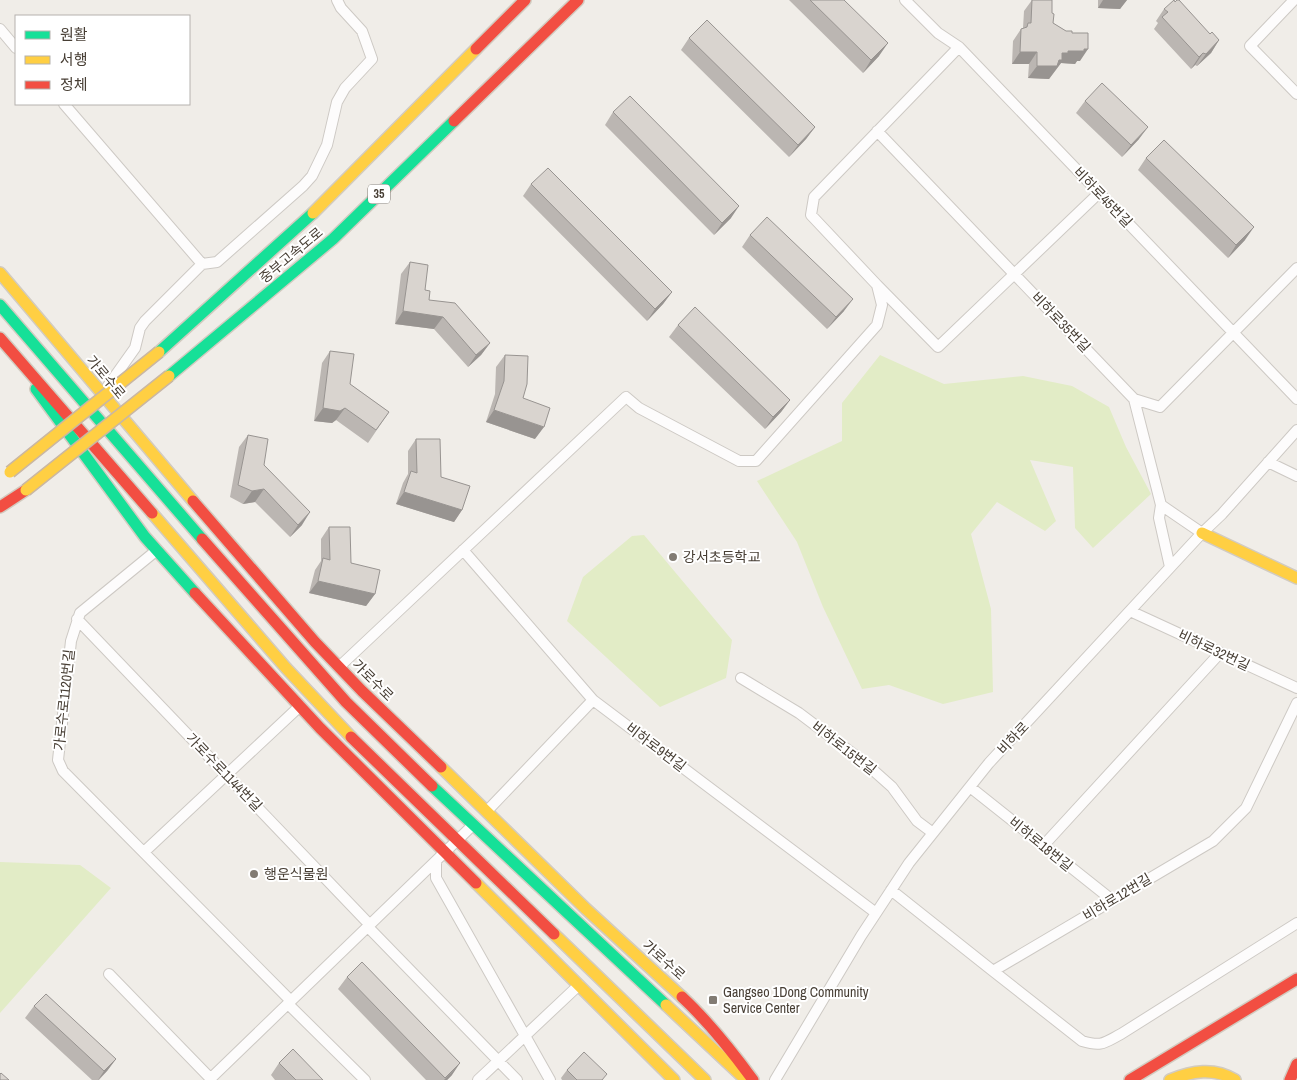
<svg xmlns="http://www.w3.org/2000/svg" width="1297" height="1080" viewBox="0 0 1297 1080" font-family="'Archivo Narrow','Noto Sans KR',sans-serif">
<rect width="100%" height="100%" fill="#f0ede8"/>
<path fill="#e2ecc6" d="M880 355 944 384 1023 376 1072 386 1109 407 1126 447 1151 494 1093 548 1075 528 1073 467 1030 460 1056 521 1045 531 997 502 971 534 991 609 993 692 943 704 889 685 862 689 823 607 797 542 757 481 842 441V403Z
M644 535 732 640 726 678 660 707 567 621 583 577 632 536Z
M0 862 80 865 111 888 0 1013Z"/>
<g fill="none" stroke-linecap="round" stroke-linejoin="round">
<defs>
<path id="street" d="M905 0 938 33 959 47 1297 399
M1294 0 1250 46 1297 94
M0 29 16 48
M64 104 202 264
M877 131 1134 399 1161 505 1202 533
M877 285 938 347 1099 193
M108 386 135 348 140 328 145 321 202 264 217 262 303 186 312 176 327 145 337 102 345 88 372 59 362 31 341 8 337 0
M1134 399 1160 407 1297 268
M1268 462 1297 476
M1161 505 1159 518 1170 567
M157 550 80 613 71 641 58 760 63 771 291 1001
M463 550 593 700 876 913
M1130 611 1297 688
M77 619 370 925
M339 667 626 397 639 408 739 461H756L877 325 882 305 877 285 811 215 814 197 959 47
M741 678 799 713 864 762 892 787 917 821 933 833
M970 787 1112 900
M487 811 593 700
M1043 846 1220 653
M144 852 300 706
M436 861V878L550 1080
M891 890 993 971 1213 841 1246 808 1297 703
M368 927 517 1080
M993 971 1082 1041C1102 1047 1104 1043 1121 1034L1297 923
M109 974 212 1080
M288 1004 365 1080
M209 1080 473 825
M478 1080 579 985
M775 1080 861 936 909 863 989 763 1202 533 1222 514 1297 430"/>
<path id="fast" d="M0 305 202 539
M159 352 313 213
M169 376 333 239 454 121
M36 389 145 537 195 593
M432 786 666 1005"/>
<path id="slow" d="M313 213 476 49
M0 273 193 501
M152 513 286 668 351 737
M1202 533 1297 578
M441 767 586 909 682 997
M476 883 674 1080
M554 934 705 1080
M666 1005 745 1079
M1170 1080C1192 1071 1214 1067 1235 1080"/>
<path id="jam" d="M476 49 525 0
M454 121 578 0
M0 338 152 513
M193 501 315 642 362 691 441 767
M0 507 26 490
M202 539 346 702 432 786
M195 593 320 728 476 883
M351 737 554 934
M682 997C709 1022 731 1050 753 1080
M1130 1080 1297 979
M1290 1080 1297 1064"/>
</defs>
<use href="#street" stroke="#cdc9c4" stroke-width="12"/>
<use href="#fast" stroke="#d2cbc0" stroke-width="14"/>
<use href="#slow" stroke="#d2cbc0" stroke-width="14"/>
<use href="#jam" stroke="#d2cbc0" stroke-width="14"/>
<use href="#street" stroke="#fdfcfc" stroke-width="10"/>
<use href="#fast" stroke="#16e098" stroke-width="11"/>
<use href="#slow" stroke="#ffcf43" stroke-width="11"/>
<use href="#jam" stroke="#f24e42" stroke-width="11"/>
<defs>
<path id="slow-bridge" d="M10 472 159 352
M26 490 169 376"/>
</defs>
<use href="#slow-bridge" stroke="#cab7a2" stroke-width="14" stroke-linecap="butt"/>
<use href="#slow-bridge" stroke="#ffcf43" stroke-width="11"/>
</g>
<path fill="#bbb6b2" d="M789 0H844L879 56 863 73Z
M1032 0H1052V13L1053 23 1066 31 1072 33 1080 61H1077L1075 64 1061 63 1049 79 1028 78 1029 64H1012L1013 41 1021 29 1023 28 1024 11Z
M1098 0H1127L1120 9 1098 8Z
M1164 9 1210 34 1219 40 1211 53 1197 66 1195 65 1191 69 1154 29 1158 23 1156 21Z
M689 38 815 127 806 139 789 157 681 50Z
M1085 101 1139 139 1122 157 1076 113Z
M613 112 731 218 714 235 605 125Z
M1146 158 1245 240 1228 258 1138 170Z
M531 184 672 292 663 304 647 321 523 196Z
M750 235 844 311 827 329 742 247Z
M410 262 425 290 429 300 490 343 481 355 468 367 434 329 395 324 401 274Z
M678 325 790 400 781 412 765 429 669 337Z
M330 351 350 384 389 412 368 443 336 420 332 423 314 421 322 363Z
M505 355 523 398 535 439 486 422 495 394 496 367Z
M248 435 264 465 302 525 290 537 255 502 243 504 230 497 239 447Z
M416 439 462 510 454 522 396 504 403 483 408 474V451Z
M329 527 351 563 375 594 366 606 309 593 315 570 321 561V539Z
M347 977 452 1075 447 1080H426L338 989Z
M34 1006 116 1059 107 1071 99 1080H92L25 1018Z
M279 1063 323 1080H275L271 1075Z
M567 1070 604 1080H562L561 1078Z"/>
<path fill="#989491" d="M1103 0H1127L1120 9 1098 8Z
M1219 40 1211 53 1197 66 1206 54Z
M888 43 879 56 863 73 871 60Z
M1084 49H1088L1080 61H1077L1075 64 1061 63 1049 79 1028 78 1037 66 1062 53 1068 51Z
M1020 52H1037L1029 64H1012Z
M1203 53 1195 65 1191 69 1199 57Z
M815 127 806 139 789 157 798 145Z
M1148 127 1139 139 1122 157 1131 145Z
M739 206 731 218 714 235 722 223Z
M1254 227 1245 240 1228 258 1236 245Z
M672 292 663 304 647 321 655 309Z
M853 299 844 311 827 329 836 317Z
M403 311 443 317 434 329 395 324Z
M490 343 481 355 468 367 476 355Z
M790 400 781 412 765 429 773 417Z
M323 408H345L336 420 332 423 314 421Z
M494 410 544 427 535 439 486 422Z
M264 489 255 502 243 504 252 491Z
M404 492 462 510 454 522 396 504Z
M310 512 302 525 290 537 298 525Z
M318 581 375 594 366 606 309 593Z
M116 1059 107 1071 98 1080 104 1071Z
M460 1063 452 1075 447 1080H444Z"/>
<path fill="#d9d4cf" stroke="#989491" d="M810 0H844L888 43 871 60Z
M1032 0H1052V13L1054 14 1053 23 1066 31H1072V33H1088V49H1084V51H1068V53H1062V60H1059L1057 66H1037V52H1020L1021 29 1027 27 1028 23H1031Z
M1174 0 1175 2 1177 0H1179L1210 34 1212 32 1219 40 1206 54 1203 53 1199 57 1162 17 1168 12 1164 9Z
M707 20 815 127 798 145 689 38Z
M1102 83 1148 127 1131 145 1085 101Z
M630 96 739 206 722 223 613 112Z
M1164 140 1254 227 1236 245 1146 158Z
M548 168 672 292 655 309 531 184Z
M767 217 853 299 836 317 750 235Z
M410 262 428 265 425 290 430 291 429 300 455 303 490 343 476 355 443 317 403 311Z
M695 307 790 400 773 417 678 325Z
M330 351 354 354 350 384 389 412 376 430 345 408 340 411 323 408Z
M505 355 528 356 527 384 523 398 550 408 544 427 494 410 504 381Z
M248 435 268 439 264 465 310 512 298 525 264 489 252 491 238 485Z
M416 439H440L441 477 470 486 462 510 404 492 411 471 417 473Z
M329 527H350L351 563 380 570 375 594 318 581 323 558 330 560Z
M362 962 460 1063 445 1078 347 977Z
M46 994 116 1059 104 1071 34 1006Z
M293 1049 323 1080H296L279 1063Z
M584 1052 607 1074 602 1080H577L567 1070Z
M1 1073 9 1080H0V1074Z"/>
<g fill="#827b73" stroke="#fff" stroke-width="2">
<circle cx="673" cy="557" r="5"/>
<circle cx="254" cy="874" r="5"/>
<rect x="708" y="995" width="10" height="10" rx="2.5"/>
</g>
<g text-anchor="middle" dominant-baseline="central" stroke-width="4" stroke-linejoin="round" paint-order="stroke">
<rect fill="#fff" stroke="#7e7871" stroke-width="1" x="368" y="184.5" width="22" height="19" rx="4"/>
<g font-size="12" font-weight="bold" fill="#473e34">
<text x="379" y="194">35</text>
</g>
<g font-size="14" fill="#473e34" stroke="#fff">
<text transform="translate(1103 197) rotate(46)">비하로45번길</text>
<text transform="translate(291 255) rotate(-40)">중부고속도로</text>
<text transform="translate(1061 322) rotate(46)">비하로35번길</text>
<text transform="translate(106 377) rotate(50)">가로수로</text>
<text transform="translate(1214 650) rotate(25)">비하로32번길</text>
<text transform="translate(373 680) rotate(45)">가로수로</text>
<text transform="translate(64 700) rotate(-84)">가로수로1120번길</text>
<text transform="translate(1013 738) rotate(-47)">비하로</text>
<text transform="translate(656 747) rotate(37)">비하로9번길</text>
<text transform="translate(844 748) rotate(38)">비하로15번길</text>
<text transform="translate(224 772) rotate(46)">가로수로1144번길</text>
<text transform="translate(1041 844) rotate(39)">비하로18번길</text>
<text transform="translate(1117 897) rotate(-31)">비하로12번길</text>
<text transform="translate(664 960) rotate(42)">가로수로</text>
</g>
<g font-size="14" fill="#473e34" stroke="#fff" text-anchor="start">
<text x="683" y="557">강서초등학교</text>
<text x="264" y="874">행운식물원</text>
<text x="723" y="992">Gangseo 1Dong Community<tspan x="723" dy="16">Service Center</tspan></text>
</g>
</g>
<rect x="15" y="15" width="175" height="90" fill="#ffffff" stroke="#b5b2ae"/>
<rect x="25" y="31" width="25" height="8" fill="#16e098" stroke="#b5b2ae"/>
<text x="60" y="40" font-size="15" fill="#473e34">원활</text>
<rect x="25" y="56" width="25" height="8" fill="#ffcf43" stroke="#b5b2ae"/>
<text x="60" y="65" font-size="15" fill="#473e34">서행</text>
<rect x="25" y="81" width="25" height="8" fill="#f24e42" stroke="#b5b2ae"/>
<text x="60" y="90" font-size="15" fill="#473e34">정체</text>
</svg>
